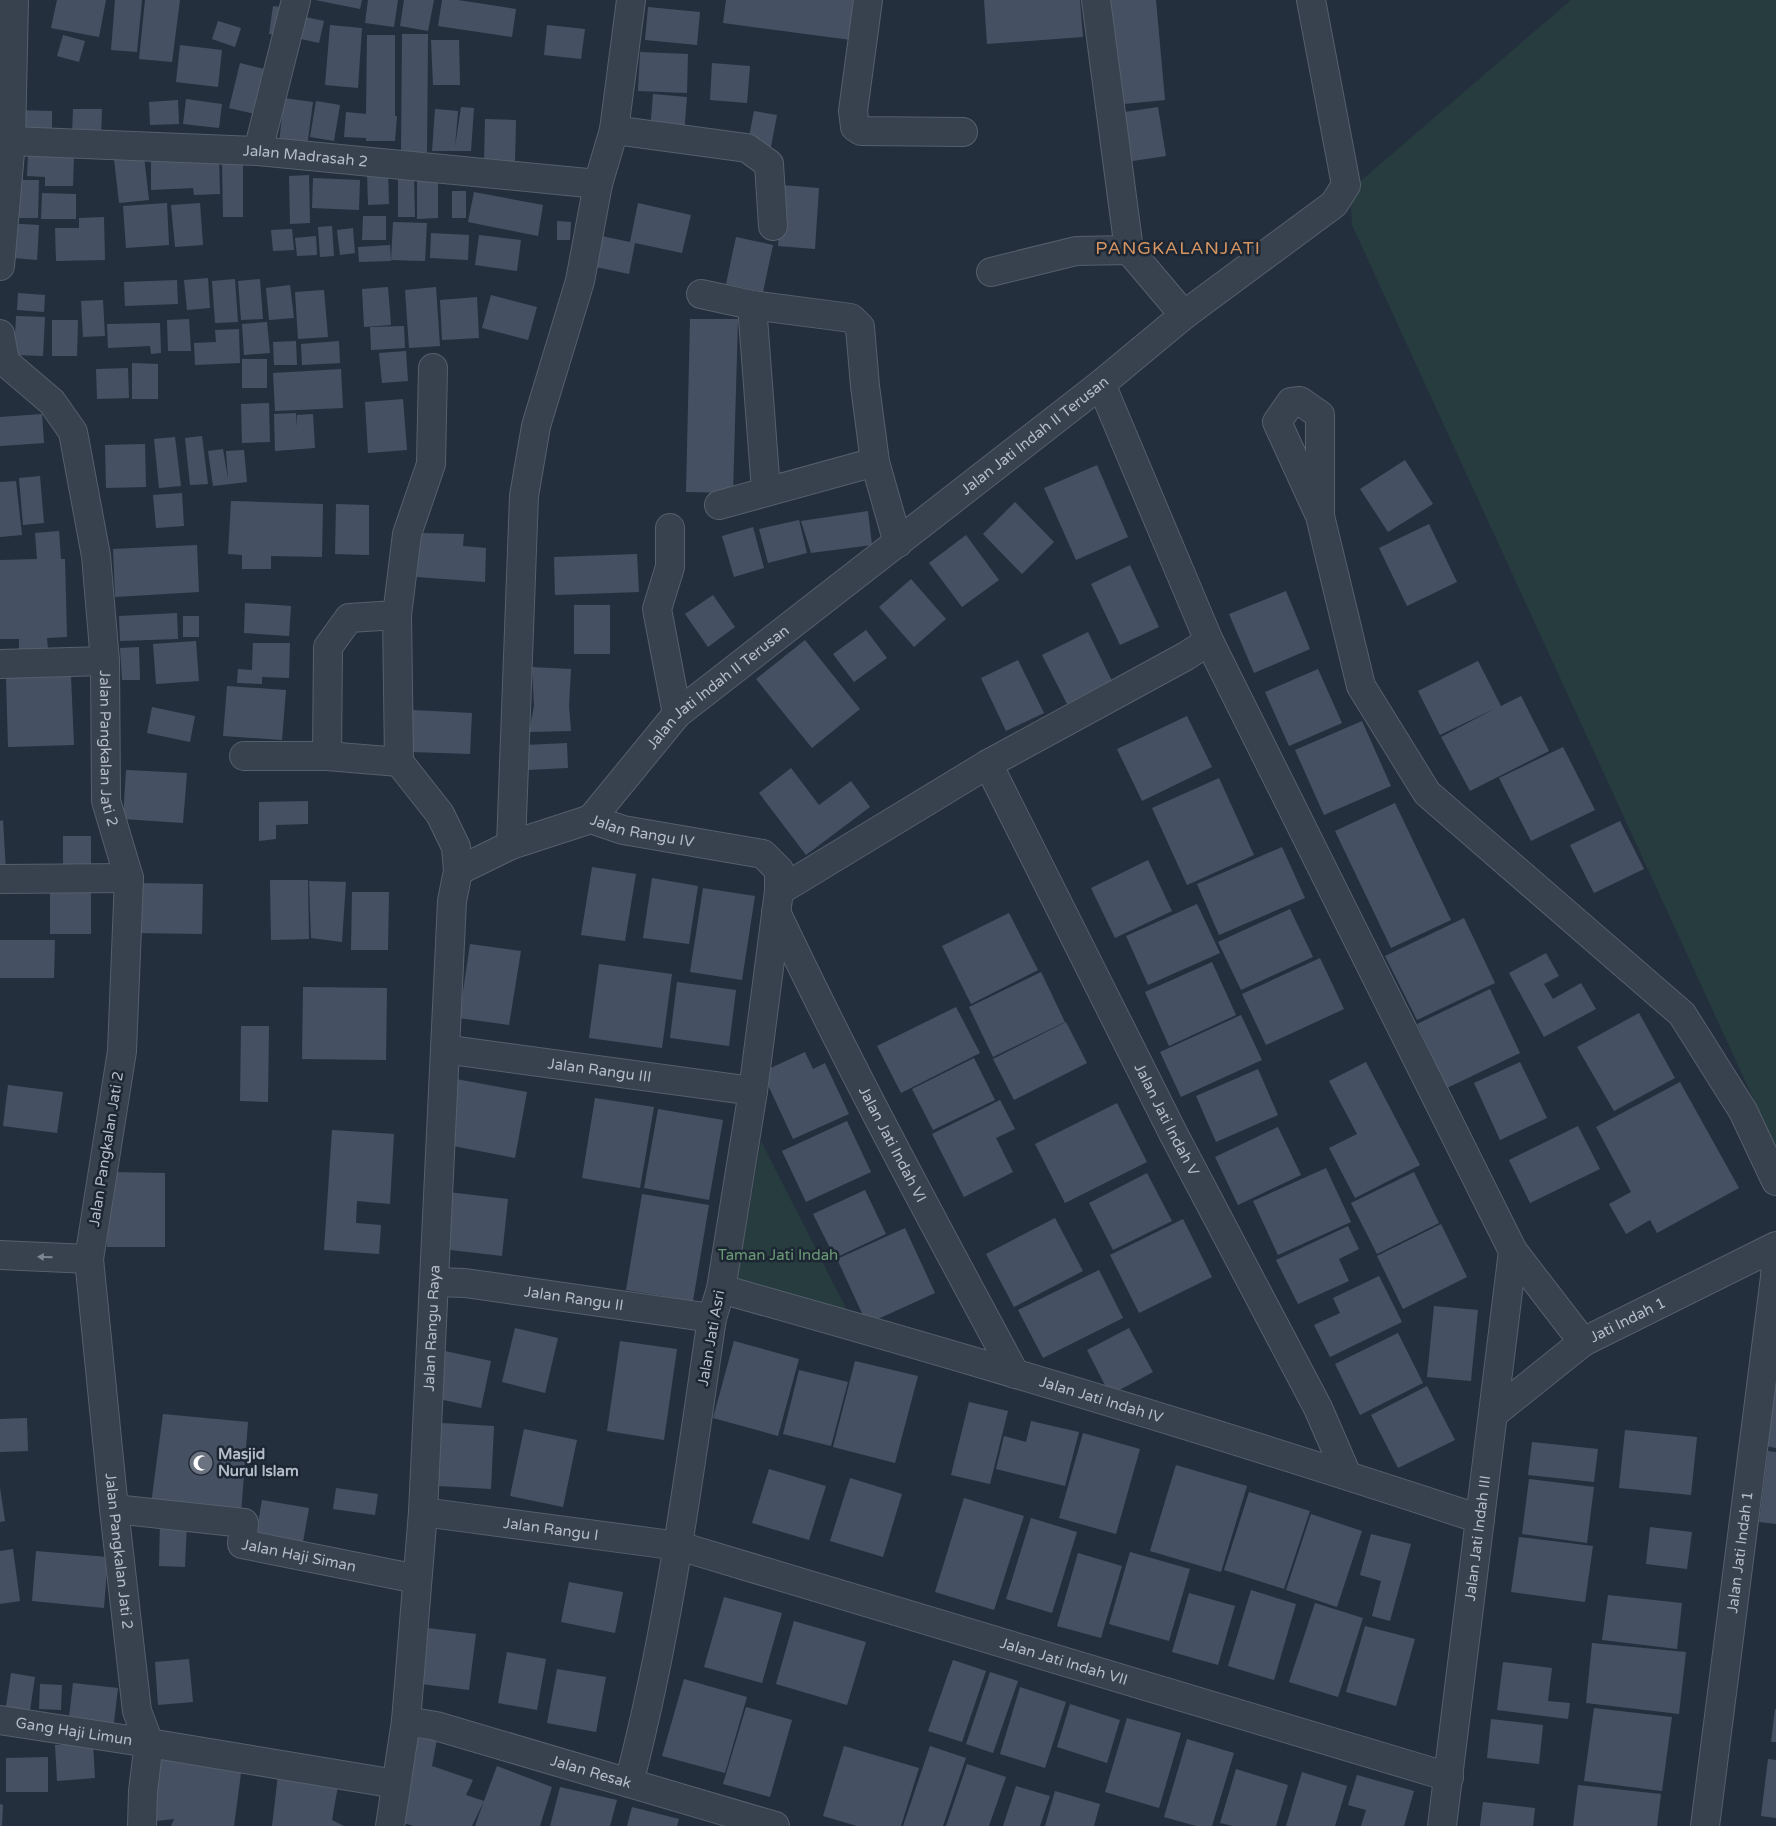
<svg xmlns="http://www.w3.org/2000/svg" width="1776" height="1826" viewBox="0 0 1776 1826" font-family="'Varela Round',sans-serif">
<rect width="100%" height="100%" fill="#242f3e"/>
<path fill="#263c3f" d="M1571 0H1776V1148L1352 225 1350 190Z
M761 1141 848 1312 737 1280Z"/>
<path fill="#455162" d="M57 0H106L99 37 51 28Z
M115 0H142L137 52 111 50Z
M145 0H180L172 62 139 59Z
M315 0H362L360 9Z
M368 0H398L394 27 365 23Z
M404 0H434L428 31 400 26Z
M442 0H458L516 9 512 37 438 26Z
M726 0H855L851 40 723 23Z
M984 0H1080L1083 37 987 44Z
M1104 0H1156L1165 100 1114 105Z
M273 6 287 8 282 36 269 34Z
M648 7 700 12 697 45 645 40Z
M297 15 324 21 319 43 292 37Z
M218 21 241 28 235 47 212 39Z
M330 25 362 28 358 88 325 85Z
M547 25 585 29 581 59 544 55Z
M402 34H428L427 152H401Z
M63 35 85 41 79 62 57 56Z
M367 35H395V116H397L395 141H366V138L344 137 346 112 366 114Z
M431 40H459L460 85H433Z
M180 45 222 50 218 87 176 82Z
M640 52 688 54 687 93 638 91Z
M240 63 273 71 263 116 229 108Z
M712 63 750 66 747 103 710 100Z
M653 94 687 97 684 134 650 131Z
M284 98 313 102 307 147 279 143Z
M186 99 222 104 219 128 183 124Z
M178 100 179 124 150 125 149 102Z
M316 101 340 105 334 141 310 137Z
M461 107 474 108 471 151H432L435 109 458 111 455 147Z
M1158 107 1166 156 1126 162 1118 113Z
M73 109H102L101 136 72 135Z
M15 110 52 111V137H15Z
M754 111 777 115 770 152 747 147Z
M485 119 516 120 515 162 484 161Z
M28 155 74 157 73 186H45V177L27 176Z
M144 156 149 200 119 203 114 159Z
M219 156 220 194 194 195 193 188 151 190V159Z
M222 163H243V217H223Z
M388 171 389 204 368 205 367 172Z
M309 175 310 223 290 224 289 176Z
M398 176H414L415 217H398Z
M313 178 360 180 359 210 312 208Z
M417 178H438V218L417 219Z
M15 180H39L38 218H15Z
M782 185 819 188 815 249 778 246Z
M452 191H466V218H452Z
M474 192 543 205 538 236 468 222Z
M42 193 76 194V219H41Z
M167 203 169 245 126 248 123 206Z
M200 203 203 245 175 247 171 205Z
M638 203 691 215 682 253 635 243 629 274 591 266 597 235 630 242Z
M363 216H386V240H362Z
M104 217 105 260 56 261 55 228H79V218Z
M557 221 571 222 570 240H557Z
M393 222 427 223 425 261 391 260Z
M5 223 39 225 37 260 3 257Z
M332 226 334 256 320 257 318 227Z
M353 228 355 253 340 255 337 230Z
M292 229 294 250 273 251 271 230Z
M431 233 469 235 468 260 430 258Z
M479 235 521 240 517 271 475 265Z
M316 236 317 255 297 256 295 238Z
M736 237 773 245 763 292 726 284Z
M390 245 391 261 359 262 358 247Z
M208 278 210 308 187 310 184 280Z
M235 279 238 322 215 323 212 281Z
M260 279 263 319 241 320 238 281Z
M177 280 178 304 125 306 124 282Z
M290 285 294 318 269 320 266 288Z
M388 287 391 325 364 327 362 289Z
M436 287 440 346 409 348 405 290Z
M324 290 328 337 298 339 295 292Z
M18 293 45 295 44 312 17 310Z
M491 295 537 307 528 340 482 328Z
M477 297 479 338 442 340 440 300Z
M103 300 105 336 83 337 81 301Z
M16 316 45 317 43 356 14 355Z
M189 319 191 351H168L167 320Z
M690 319H738L733 493 686 492Z
M52 320H78L77 356H52Z
M267 322 270 353 244 355 242 324Z
M160 323 161 353 151 354 150 346 108 348 107 324Z
M404 326 405 348 371 350 370 327Z
M239 329 240 363 195 365 194 343 216 342 215 330Z
M296 341 297 365H274L273 342Z
M339 341 340 363 302 365 301 344Z
M406 351 408 381 382 383 379 353Z
M242 359H267V388H242Z
M132 363 158 364V399H132Z
M128 368 129 398 97 399 96 369Z
M341 369 343 408 275 411 273 373Z
M403 399 407 450 368 453 365 402Z
M269 403 270 442 242 443 241 404Z
M296 413 297 427V415L313 414 315 448 275 451 274 414Z
M42 414 44 443 0 446V417Z
M202 436 208 484 190 485 185 438Z
M175 437 181 486 159 488 154 439Z
M145 444 146 487 106 488 105 445Z
M223 449 228 479 226 451 244 450 247 482 213 486 208 451Z
M1405 460 1433 504 1388 532 1360 489Z
M1097 465 1128 537 1076 560 1044 488Z
M40 476 44 523 23 525 19 478Z
M16 481 22 535 0 537V482Z
M182 493 184 526 156 528 153 495Z
M231 501 323 504 322 557 271 556V569H242V555L228 554Z
M1015 502 1054 542 1022 574 983 534Z
M336 504 369 505V555L335 554Z
M868 511 872 545 811 553 801 521Z
M799 520 807 553 768 563 759 529Z
M1429 524 1457 582 1407 606 1379 548Z
M753 527 764 568 734 577 722 536Z
M59 531 61 559H65L67 637 47 638 48 649 19 650V639H0V560L37 559 35 533Z
M418 533 464 534 463 546 486 548 485 582 417 577Z
M966 535 999 580 962 607 929 563Z
M197 545 199 592 115 597 113 549Z
M637 554 639 592 555 595 554 557Z
M1130 565 1159 627 1120 645 1091 584Z
M911 579 946 619 914 647 879 607Z
M1286 591 1310 649 1254 673 1229 614Z
M713 595 735 627 708 647 685 614Z
M245 603 291 606 289 636 244 633Z
M574 605H610V654H574Z
M177 613 178 639 120 641 119 616Z
M183 616H199V637H183Z
M866 630 887 658 854 682 833 654Z
M1088 632 1112 681 1067 704 1042 655Z
M805 640 860 709 812 748 756 679Z
M196 641 199 681 156 684 153 644Z
M253 643H290L289 678 262 677V684L237 683 238 669 252 670Z
M139 647 140 680H122L120 648Z
M1018 660 1044 713 1006 731 981 678Z
M1478 661 1501 706 1521 696 1549 751 1470 791 1441 737 1496 708 1440 735 1418 691Z
M532 667 571 669 569 706 571 731 529 732 534 706Z
M1318 669 1342 723 1289 746 1265 692Z
M71 676 74 745 8 747 6 678Z
M227 686 286 690 282 740 223 736Z
M152 707 195 716 190 742 147 733Z
M413 710 472 713 470 754 411 752Z
M1187 716 1212 767 1142 801 1117 749Z
M1362 721 1391 786 1324 815 1295 750Z
M567 743 568 768 527 770 526 745Z
M1563 747 1595 810 1531 841 1499 778Z
M791 768 819 805 851 781 870 807 806 855 759 793Z
M126 770 187 773 183 823 123 819Z
M1219 778 1254 855 1187 885 1152 808Z
M308 801V824L276 825V839L259 841V802Z
M1395 803 1451 920 1391 948 1335 831Z
M3 820 6 872 0 873V821Z
M1620 821 1644 869 1594 893 1570 845Z
M63 836H91V875L63 876Z
M1282 847 1305 898 1219 935 1197 884Z
M1148 860 1172 911 1115 938 1091 888Z
M592 867 636 874 625 941 581 935Z
M652 878 698 886 689 944 643 938Z
M270 880H308L309 939 271 940Z
M309 881 346 882 342 942 311 938Z
M137 883 203 884 202 934 136 933Z
M50 887H91V934H50Z
M703 888 755 896 742 980 690 972Z
M352 892H389L388 950H351Z
M1197 904 1220 953 1148 985 1126 936Z
M1290 909 1313 957 1241 990 1218 942Z
M1009 913 1038 970 971 1004 942 946Z
M1464 918 1495 983 1417 1020 1385 956Z
M0 940H55L54 978H0Z
M470 944 521 951 509 1025 459 1018Z
M1546 953 1559 976 1544 984 1553 999 1581 983 1596 1009 1544 1037 1509 973Z
M1320 958 1344 1009 1266 1045 1242 994Z
M1212 962 1236 1015 1169 1046 1145 992Z
M599 964 672 974 662 1048 589 1038Z
M1041 972 1065 1022 993 1057 969 1007Z
M677 982 736 990 729 1046 670 1038Z
M303 987 387 988 386 1060 302 1059Z
M1490 989 1520 1053 1447 1088 1417 1024Z
M956 1007 980 1053 901 1093 877 1046Z
M1639 1013 1675 1078 1614 1111 1577 1047Z
M1241 1015 1262 1060 1181 1097 1160 1052Z
M1066 1022 1087 1063 1014 1100 993 1059Z
M241 1026H269L268 1102 240 1101Z
M805 1052 813 1069 825 1063 849 1114 793 1139 762 1072Z
M974 1058 995 1100 933 1130 912 1089Z
M1366 1062 1420 1165 1355 1198 1329 1148 1357 1134 1329 1081Z
M1520 1062 1547 1118 1500 1140 1474 1083Z
M1258 1069 1278 1115 1216 1142 1196 1096Z
M456 1079 527 1092 515 1158 443 1144Z
M1680 1082 1739 1188 1657 1233 1650 1220 1626 1234 1609 1204 1631 1192 1596 1127Z
M8 1085 63 1092 57 1133 3 1126Z
M595 1098 654 1107 640 1188 582 1178Z
M1000 1100 1015 1129 996 1138 1013 1172 964 1197 932 1134Z
M1117 1103 1147 1162 1065 1203 1035 1144Z
M658 1109 723 1120 709 1200 644 1188Z
M847 1121 871 1172 806 1202 782 1151Z
M1578 1126 1600 1169 1530 1203 1509 1160Z
M1278 1127 1301 1175 1238 1205 1215 1157Z
M332 1130 394 1134 390 1204 357 1201 356 1223 381 1225 379 1254 324 1250Z
M1326 1168 1351 1222 1278 1255 1253 1201Z
M108 1172 165 1173V1247H107Z
M1414 1172 1439 1223 1377 1254 1351 1203Z
M1147 1173 1172 1221 1113 1250 1089 1203Z
M865 1190 886 1234 835 1258 813 1214Z
M448 1192 508 1199 502 1256 442 1249Z
M642 1194 709 1205 693 1301 626 1290Z
M1055 1218 1083 1271 1014 1307 986 1254Z
M1183 1219 1212 1277 1139 1313 1110 1255Z
M1441 1224 1467 1277 1403 1309 1377 1256Z
M1348 1226 1359 1249 1339 1259 1349 1281 1298 1304 1276 1260Z
M905 1228 935 1293 867 1324 837 1259Z
M1099 1270 1123 1318 1043 1358 1018 1310Z
M1379 1276 1402 1322 1330 1357 1314 1325 1340 1313 1333 1298Z
M1434 1306 1478 1310 1471 1381 1427 1377Z
M515 1328 558 1338 545 1393 502 1382Z
M1129 1328 1153 1372 1110 1395 1087 1350Z
M1398 1333 1423 1383 1360 1415 1335 1364Z
M620 1341 677 1349 664 1440 607 1431Z
M734 1341 799 1359 778 1436 713 1418Z
M445 1351 491 1361 481 1408 434 1398Z
M855 1361 918 1376 895 1463 833 1447Z
M799 1370 848 1382 831 1446 783 1434Z
M1776 1375V1448L1766 1446Z
M1427 1386 1455 1440 1398 1468 1371 1415Z
M969 1402 1008 1411 990 1484 951 1475Z
M163 1414 248 1422 241 1514 151 1504Z
M27 1418 28 1451 0 1452V1419Z
M1031 1421 1079 1432 1065 1486 996 1469 1004 1436 1026 1442Z
M441 1423 494 1426 491 1489 438 1486Z
M524 1429 577 1440 563 1507 510 1496Z
M1625 1430 1697 1437 1691 1495 1619 1488Z
M1083 1433 1140 1449 1116 1534 1059 1518Z
M1532 1442 1598 1449 1594 1482 1528 1475Z
M1768 1451 1776 1452V1524L1759 1522Z
M1176 1465 1247 1486 1221 1572 1150 1551Z
M769 1469 826 1486 809 1540 752 1523Z
M850 1478 902 1494 883 1557 830 1541Z
M1529 1479 1594 1487 1587 1543 1522 1534Z
M0 1488 5 1521 0 1522Z
M336 1488 378 1494 375 1515 333 1509Z
M1249 1492 1310 1511 1284 1589 1224 1570Z
M964 1498 1024 1516 994 1610 935 1592Z
M262 1500 309 1508 303 1542 256 1534Z
M1311 1514 1362 1531 1337 1607 1286 1590Z
M1031 1518 1077 1532 1052 1613 1006 1599Z
M160 1521 187 1522 185 1567 159 1566Z
M1650 1527 1692 1532 1687 1569 1646 1564Z
M1371 1534 1411 1544 1390 1621 1372 1616 1381 1581 1360 1575Z
M1519 1537 1593 1546 1585 1602 1511 1592Z
M13 1549 20 1601 0 1604V1551Z
M36 1551 108 1557 104 1608 32 1601Z
M1130 1552 1190 1569 1169 1641 1109 1624Z
M1078 1553 1122 1566 1101 1638 1057 1626Z
M569 1582 623 1592 615 1633 561 1622Z
M1251 1590 1296 1604 1274 1680 1228 1666Z
M1189 1593 1235 1606 1218 1665 1172 1652Z
M1608 1595 1682 1603 1677 1649 1602 1640Z
M724 1597 782 1613 762 1683 704 1667Z
M1315 1603 1363 1618 1338 1697 1289 1682Z
M794 1621 866 1642 847 1705 776 1684Z
M1365 1626 1415 1639 1396 1706 1346 1692Z
M428 1628 476 1634 469 1690 421 1684Z
M1592 1643 1686 1652 1679 1714 1586 1703Z
M507 1652 546 1659 537 1710 498 1703Z
M189 1659 193 1702 158 1705 155 1662Z
M953 1660 986 1671 962 1742 928 1731Z
M1503 1662 1552 1668 1548 1701 1570 1703 1568 1719 1497 1710Z
M557 1669 606 1677 596 1732 547 1723Z
M990 1672 1018 1681 993 1753 966 1744Z
M11 1673 35 1677 29 1717 5 1713Z
M684 1679 747 1697 725 1773 662 1756Z
M73 1683 118 1688 113 1731 68 1726Z
M40 1684 62 1685 61 1710 39 1709Z
M1020 1687 1066 1702 1045 1768 1000 1754Z
M1070 1704 1120 1720 1107 1763 1057 1747Z
M746 1707 792 1720 770 1797 723 1784Z
M1594 1708 1672 1717 1662 1791 1584 1781Z
M1775 1709H1776V1742H1771Z
M1127 1718 1181 1733 1159 1808 1105 1792Z
M1491 1719 1543 1725 1539 1764 1487 1758Z
M410 1738 437 1739 432 1766 473 1780 466 1795 484 1801 497 1766 552 1787 540 1826H475L484 1801 472 1826H414L400 1822Z
M1187 1739 1234 1753 1212 1826H1196L1164 1817Z
M93 1742 95 1778 57 1781 55 1745Z
M844 1746 919 1768 901 1826H857L823 1816Z
M930 1746 966 1758 943 1826H903Z
M158 1756 242 1766 234 1826H171L174 1819 156 1821Z
M48 1757V1792H6V1758Z
M1768 1759 1776 1760V1818L1761 1816Z
M967 1764 1006 1777 989 1826H946Z
M1236 1769 1288 1785 1276 1826H1233L1220 1823Z
M1302 1772 1347 1786 1335 1826H1286Z
M278 1775 339 1780 332 1820 344 1826H272Z
M1357 1775 1414 1791 1404 1826H1361L1366 1810 1348 1805Z
M1578 1785 1661 1794 1657 1826H1573Z
M1016 1786 1050 1796 1040 1826H1003Z
M560 1787 617 1800 610 1826H550Z
M1055 1791 1100 1804 1094 1826H1045Z
M1483 1802 1535 1808 1533 1826H1480Z
M0 1804 3 1805 2 1826H0Z
M632 1807 679 1819 677 1826H627Z"/>
<g fill="none" stroke-linecap="round" stroke-linejoin="round">
<defs>
<g id="minor">
<path d="M868 0 853 111 855 127 861 131 963 132"/>
<path d="M1096 0 1129 250 1184 315"/>
<path d="M614 130 747 148 769 164 773 226"/>
<path id="s1" d="M0 143 11 141 258 151 598 184"/>
<path d="M258 151 296 0"/>
<path d="M0 266 11 141 14 0"/>
<path d="M991 272 1076 251 1129 250"/>
<path d="M701 294 752 305 851 318 860 327 865 386 875 462 898 543"/>
<path d="M752 305 766 491"/>
<path id="s2" d="M0 334 5 362 52 402 73 432 96 556 105 661 106 801 129 878 122 1051 89 1259 114 1509 137 1711 149 1743 396 1784"/>
<path d="M1101 384 1209 641 1496 1217 1513 1251 1583 1342"/>
<path d="M719 505 875 462"/>
<path d="M1320 516V415L1300 401 1291 402 1277 422 1320 516 1361 686 1427 793 1682 1014 1743 1111 1776 1181"/>
<path d="M670 528V567L657 609 677 714"/>
<path d="M0 664 105 661"/>
<path d="M244 756H327L399 762"/>
<path d="M327 756 328 647 349 618 397 615"/>
<path id="s3" d="M988 764 1173 1133 1318 1408 1347 1475"/>
<path id="s4" d="M591 819 677 714 1101 384 1184 315 1334 204 1346 185 1311 0"/>
<path d="M511 845 524 496 536 426 580 281 598 184 614 130 631 0"/>
<path id="s5" d="M458 871 511 845 591 819 623 830 763 854 779 870V891L753 1091 721 1289 712 1318C689 1474 669 1630 629 1783"/>
<path d="M0 879 129 878"/>
<path d="M779 891 988 764 1186 656 1209 641"/>
<path id="s6" d="M776 912C850 1069 933 1221 1015 1374"/>
<path id="s7" d="M446 1052 458 1051 753 1091"/>
<path d="M0 1255 89 1259"/>
<path id="s8" d="M435 1282 465 1283 712 1318"/>
<path id="s9" d="M721 1289C975 1360 1229 1436 1480 1519"/>
<path id="s10" d="M1493 1414 1583 1342 1776 1246"/>
<path id="s11" d="M114 1509 244 1523 242 1544 417 1579"/>
<path id="s12" d="M423 1512 679 1546 1449 1777"/>
<path id="s13" d="M0 1720 149 1743 143 1791 142 1826"/>
<path id="s14" d="M406 1721 436 1726 775 1826"/>
<path id="s15" d="M390 1826 406 1721 423 1512 452 901 458 871 456 847 440 814 399 762 397 615 407 534 431 464 433 368"/>
<path id="s16" d="M1442 1826 1513 1251"/>
<path id="s17" d="M1705 1826 1775 1277 1776 1253"/>
</g>
</defs>
<use href="#minor" stroke="#565f6c" stroke-width="30"/>
<use href="#minor" stroke="#38414e" stroke-width="28"/>
</g>
<defs><path id="oneway-solid" d="M-6-.8H1V-3.2L6.5 0L1 3.2V.8H-6Z" transform="scale(1.25)"/></defs>
<use fill="#7c8592" href="#oneway-solid" transform="translate(45 1257) rotate(-178)"/>
<defs>
<symbol id="mosque-disc" viewBox="-11 -11 22 22"><circle r="9.5" fill="#6b7280" stroke="#1d2633"/><path d="M3.5-4.9A6 6 0 1 0 3.5 4.9A5 5 0 1 1 3.5-4.9Z" fill="#fff"/></symbol>
</defs>
<g fill-rule="evenodd">
<use href="#mosque-disc" x="187" y="1449" width="28" height="28"/>
</g>
<g text-anchor="middle" dominant-baseline="central" stroke-width="5" stroke-linejoin="round" paint-order="stroke">
<g font-size="15" fill="#b4bcc9" stroke="#1d2633">
<text stroke="none"><textPath href="#s1" startOffset="306">Jalan Madrasah 2</textPath></text>
<text stroke="none"><textPath href="#s4" startOffset="589">Jalan Jati Indah II Terusan</textPath></text>
<text stroke="none"><textPath href="#s4" startOffset="184">Jalan Jati Indah II Terusan</textPath></text>
<text stroke="none"><textPath href="#s2" startOffset="446">Jalan Pangkalan Jati 2</textPath></text>
<text stroke="none"><textPath href="#s5" startOffset="196">Jalan Rangu IV</textPath></text>
<text stroke="none"><textPath href="#s7" startOffset="155">Jalan Rangu III</textPath></text>
<text stroke="none"><textPath href="#s3" startOffset="398">Jalan Jati Indah V</textPath></text>
<text stroke="none"><textPath href="#s6" startOffset="260">Jalan Jati Indah VI</textPath></text>
<text transform="translate(106 1149) rotate(-81)">Jalan Pangkalan Jati 2</text>
<text stroke="none"><textPath href="#s8" startOffset="140">Jalan Rangu II</textPath></text>
<text stroke="none"><textPath href="#s10" startOffset="165">Jati Indah 1</textPath></text>
<text stroke="none"><textPath href="#s15" startOffset="500">Jalan Rangu Raya</textPath></text>
<text transform="translate(711 1338) rotate(-80)">Jalan Jati Asri</text>
<text stroke="none"><textPath href="#s9" startOffset="396">Jalan Jati Indah IV</textPath></text>
<text stroke="none"><textPath href="#s12" startOffset="129">Jalan Rangu I</textPath></text>
<text stroke="none"><textPath href="#s16" startOffset="290">Jalan Jati Indah III</textPath></text>
<text stroke="none"><textPath href="#s2" startOffset="1256">Jalan Pangkalan Jati 2</textPath></text>
<text stroke="none"><textPath href="#s17" startOffset="276">Jalan Jati Indah 1</textPath></text>
<text stroke="none"><textPath href="#s11" startOffset="210">Jalan Haji Siman</textPath></text>
<text stroke="none"><textPath href="#s12" startOffset="660">Jalan Jati Indah VII</textPath></text>
<text stroke="none"><textPath href="#s13" startOffset="75">Gang Haji Limun</textPath></text>
<text stroke="none"><textPath href="#s14" startOffset="192">Jalan Resak</textPath></text>
</g>
<g font-size="15" fill="#6b9a76" stroke="#1d2633">
<text x="778" y="1255">Taman Jati Indah</text>
</g>
<g font-size="15" font-weight="bold" fill="#b4bcc9" stroke="#1d2633" text-anchor="start">
<text x="218" y="1454">Masjid<tspan x="218" dy="17">Nurul Islam</tspan></text>
</g>
<g font-size="18" letter-spacing="1" fill="#d59563" stroke="#1d2633">
<text x="1178" y="248">PANGKALANJATI</text>
</g>
</g>
</svg>
